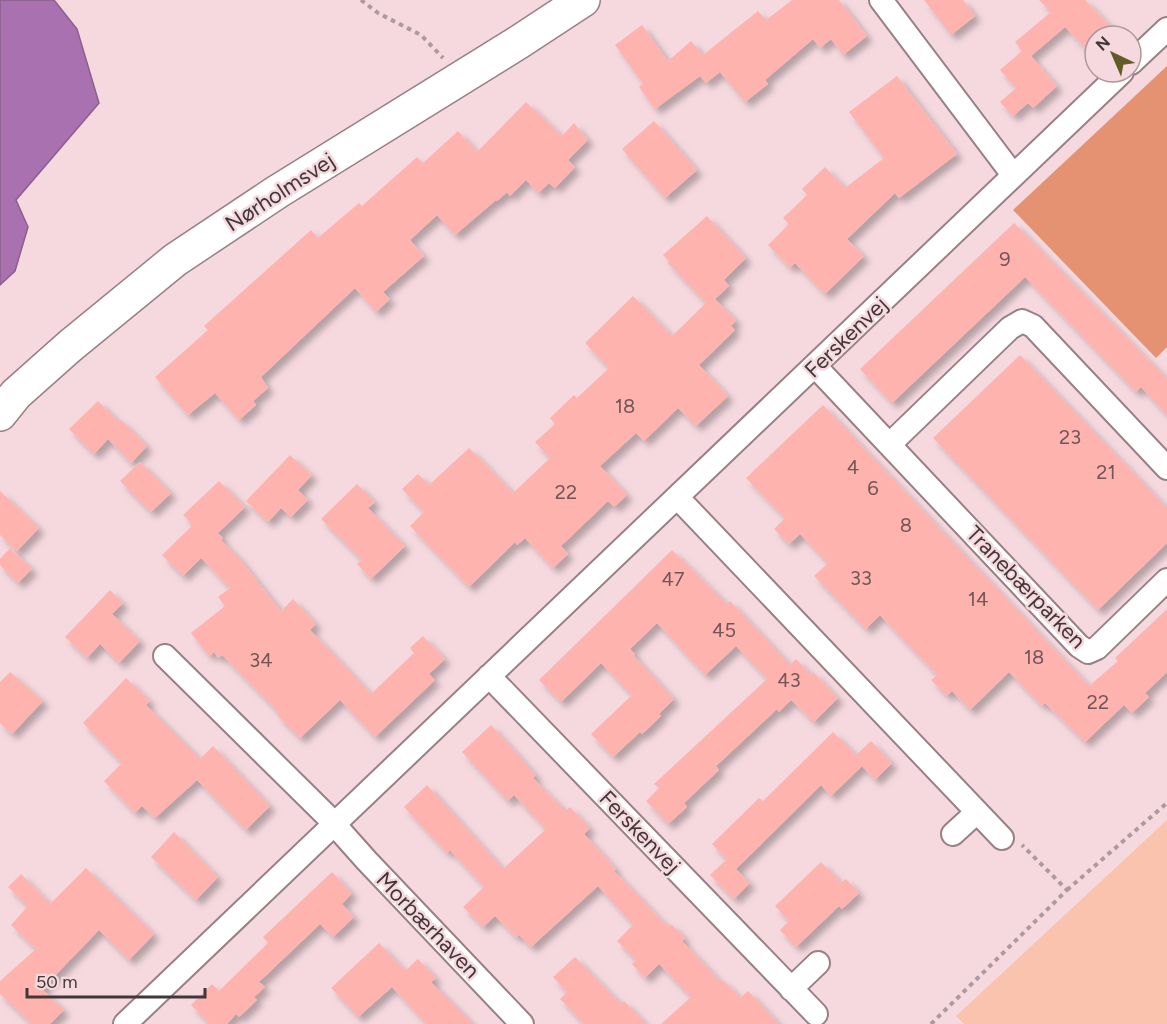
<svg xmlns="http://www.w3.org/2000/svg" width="1167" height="1024" viewBox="0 0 1167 1024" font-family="Figtree,sans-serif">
<defs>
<filter id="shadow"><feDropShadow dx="5.5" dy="5.5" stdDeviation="3" flood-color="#0004"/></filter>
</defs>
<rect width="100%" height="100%" fill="#f5d9df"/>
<path fill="#fac3ad" d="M1167 820V1024H964L956 1016Z"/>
<path fill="#e49271" d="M1167 66V347L1156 358 1013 210Z"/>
<path fill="#a971b0" stroke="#8a608c" stroke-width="1.5" d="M0 0H54L77 29 99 103 16 200 28 227 15 271 0 285Z"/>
<path fill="#feb3af" filter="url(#shadow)" d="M792 0H839L867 36 843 55 831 39 820 48 813 39 765 80 768 84 745 102 720 72 706 83 700 76 655 109 639 87 643 84 615 45 642 25 668 61 691 41 703 55 758 11 766 20Z
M924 0H963L975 16 951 35Z
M1039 0H1085L1120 36H1095V58L1065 27 1031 56 1057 86 1033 108 1028 103 1013 116 1000 102 1016 88 1000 70 1022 51 1015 42 1051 12Z
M897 76 957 154 899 198 895 193 847 239 864 256 825 294 795 263 790 268 768 245 789 224 783 218 807 195 802 189 825 167 845 188 884 158 849 112Z
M526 102 562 136 574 123 588 140 568 160 575 167 555 188 549 183 538 193 526 180 510 196 507 192 497 201 496 200 455 235 437 215 410 240 424 256 383 292 390 299 376 312 355 288 261 377 268 388 253 401 256 405 239 420 215 393 188 415 155 377 208 330 204 326 311 230 318 238 359 203 362 206 417 157 423 163 458 131 477 152Z
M654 121 697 170 665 198 622 149Z
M707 216 746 258 724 280 729 286 715 299 736 320 731 326 735 330 699 365 728 396 696 426 678 408 644 441 636 433 600 466 627 495 614 507 608 501 561 546 568 554 553 568 525 538 517 545 515 542 469 587 410 526 424 512 402 489 418 474 429 485 469 448 513 493 550 458 535 442 555 424 550 418 574 395 577 398 609 368 585 343 633 296 672 336 706 303 668 263 669 261 663 255Z
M1014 223 1167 379V415L1141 387 1136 392 1025 277 892 403 860 369Z
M1020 355 1167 508V543L1098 610 933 438Z
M98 401 119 422 121 420 147 446 131 463 108 439 94 454 69 429Z
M823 405 1089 686 1118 661 1115 658 1167 609V672L1145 693 1149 697 1132 713 1124 705 1085 742 1045 703 1042 706 1009 672 970 710 952 691 947 696 931 680 937 675 880 615 866 629 814 576 828 563 800 534 789 544 774 529 785 518 746 478Z
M290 455 312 475 298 490 308 500 291 517 281 508 268 522 246 501Z
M140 462 171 493 151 512 120 481Z
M219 481 245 507 218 533 223 538 221 540 239 558 281 611 293 599 316 624 310 630 371 694 414 653 410 648 423 636 445 659 429 674 435 680 375 737 340 700 300 738 277 715 279 713 222 655 218 658 214 652 209 656 191 633 225 606 218 597 230 588 201 558 183 576 162 555 193 525 183 515Z
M357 484 375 502 368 508 405 546 371 579 357 564 362 560 321 519Z
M0 491 39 528 17 551 0 535Z
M10 548 32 569 18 583 0 565V559Z
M672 550 727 604 730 601 790 665 796 659 811 675 813 672 838 698 814 722 791 700 779 712 777 709 716 766 719 770 684 803 687 807 668 824 646 801 659 788 654 784 767 679 736 646 705 675 657 623 630 649 635 654 634 656 674 699 659 714 661 716 642 734 640 732 613 757 591 734 632 695 601 663 561 702 539 680Z
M110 590 123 603 112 614 140 641 119 663 100 644 87 658 65 637Z
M10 672 43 701 12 734 0 723V682Z
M126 678 150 701 146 705 200 759 213 746 270 806 246 830 197 780 155 818 142 806 135 813 104 781 122 763 83 723Z
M491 725 536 775 533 778 565 811 570 807 590 828 584 834 616 869 614 871 668 927 671 924 685 938 682 941 721 982 723 980 740 998 748 991 779 1024H661L691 997 659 964 645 978 632 964 636 960 617 941 633 925 598 886 531 947 519 935 516 937 495 916 483 927 463 907 484 887 450 850 447 853 404 807 427 785 503 869 546 829 514 795 508 801 462 752Z
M833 732 856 755 871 741 892 763 875 780 862 766 831 796 821 785 736 869 750 883 734 899 710 875 727 859 712 844 759 798 763 801Z
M174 832 218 877 196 900 151 857Z
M821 862 841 883 846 879 859 893 842 909 839 906 796 947 780 930 789 921 775 906Z
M86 868 154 934 129 960 99 930 42 989 64 1010 50 1024H32L0 994V981L36 949 11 925 28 906 8 887 21 874 50 904Z
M332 872 352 893 342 904 354 917 333 937 320 924 259 982 265 987 254 997 257 1000 239 1017 236 1014 227 1024H210L191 1005 212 984 219 991 268 943 263 937Z
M379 943 405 971 418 959 436 978 431 982 473 1024H427L392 987 358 1017 331 988Z
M575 957 621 1004 624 1001 646 1024H584L560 999 567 992 553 977Z"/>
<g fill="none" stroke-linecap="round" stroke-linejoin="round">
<defs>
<path id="street" d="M881 0 1013 175
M1131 63 1167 29
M815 366 1079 646 1088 652 1097 648 1167 580
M891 443 1010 328 1022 321 1033 326 1167 468
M678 498 1002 838
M165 656 326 815 367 861 522 1024
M489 676 816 1014
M953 834 977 812
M791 989 818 963
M125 1024 1122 72"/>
<path id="secondary" d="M0 414 16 394 70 346 175 260 277 192 519 42 583 0"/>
</defs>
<use href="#street" stroke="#998086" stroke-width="26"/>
<use href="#secondary" stroke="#998086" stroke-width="36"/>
<path stroke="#ae999d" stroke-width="4" stroke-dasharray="4.5 4.5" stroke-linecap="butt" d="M361 0 378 13 421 35 443 58
M1067 890 1167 803
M931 1024 1067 890 1022 845"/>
<use href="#street" stroke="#fff" stroke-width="22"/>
<use href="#secondary" stroke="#fff" stroke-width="33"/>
</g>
<g text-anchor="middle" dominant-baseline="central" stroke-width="5" stroke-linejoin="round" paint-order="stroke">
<g font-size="20" fill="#705656">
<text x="1005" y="259">9</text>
<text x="625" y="406">18</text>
<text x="1070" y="437">23</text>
<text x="853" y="467">4</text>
<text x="1106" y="472">21</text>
<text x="873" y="488">6</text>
<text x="566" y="492">22</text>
<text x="906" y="525">8</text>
<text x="861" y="578">33</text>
<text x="673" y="579">47</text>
<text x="978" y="599">14</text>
<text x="724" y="630">45</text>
<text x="1034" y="657">18</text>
<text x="261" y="660">34</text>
<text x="789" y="680">43</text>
<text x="1098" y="702">22</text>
</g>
<g font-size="22" fill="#413739" stroke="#f5d9df">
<text transform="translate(280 192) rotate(-33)">Nørholmsvej</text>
<text transform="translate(846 337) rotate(-44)">Ferskenvej</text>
<text transform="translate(1026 587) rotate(46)">Tranebærparken</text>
<text transform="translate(640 832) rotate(46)">Ferskenvej</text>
<text transform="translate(428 925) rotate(46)">Morbærhaven</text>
</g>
</g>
<g transform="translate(1113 54) rotate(316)"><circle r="28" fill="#f5d9df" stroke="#ad989d" stroke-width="1.5"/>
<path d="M0-4.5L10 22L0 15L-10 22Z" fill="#615b27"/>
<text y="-9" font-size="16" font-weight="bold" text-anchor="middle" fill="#413739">N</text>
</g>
<path d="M27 988v9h178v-9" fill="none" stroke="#413739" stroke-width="3"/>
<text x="36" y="988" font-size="18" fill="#413739" stroke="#f5d9df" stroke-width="4.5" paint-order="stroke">50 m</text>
</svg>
